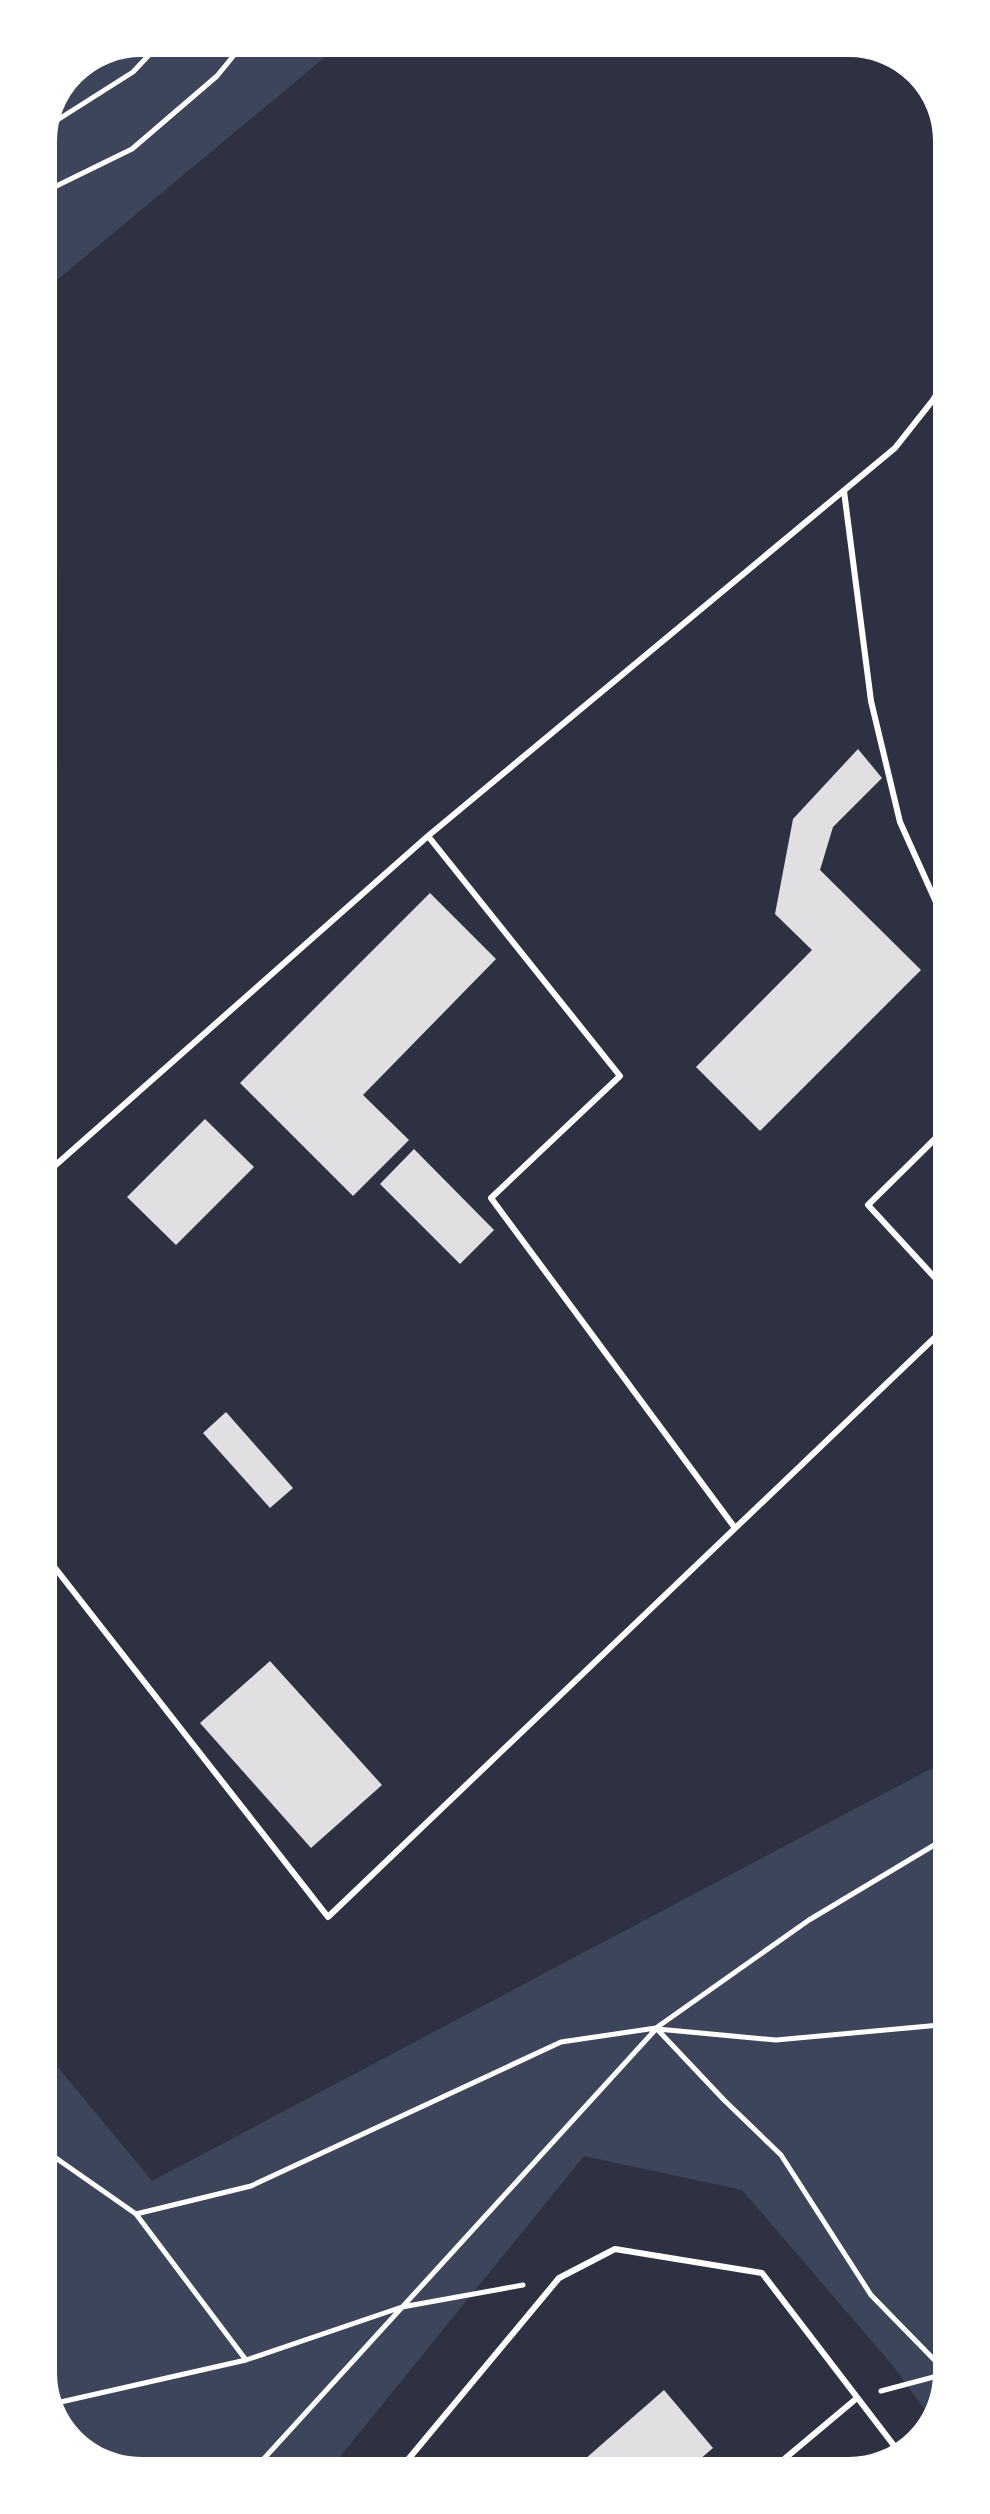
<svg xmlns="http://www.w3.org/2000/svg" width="990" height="2514" viewBox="0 0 990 2514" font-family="Lato,sans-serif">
<rect width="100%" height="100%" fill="#2d3142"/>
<path fill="#3c4559" d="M141 38H348L39 295 38 134 68 68Z
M951 1758 952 2374 935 2424 894 2367 742 2190 584 2156 326 2474 133 2476 78 2455 43 2406 42 2048 152 2181Z"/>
<path fill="#e0e0e3" d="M858 749 882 778 833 827 820 870 921 970 760 1131 696 1067 812 950 775 914 793 819Z
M430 893 496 959 363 1095 409 1140 353 1196 240 1083Z
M205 1119 254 1167 176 1245 127 1197Z
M414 1149 494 1230 460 1264 380 1184Z
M226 1412 293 1488 270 1508 203 1433Z
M270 1661 382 1785 311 1848 200 1723Z
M664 2390 713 2448 685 2472 569 2473Z"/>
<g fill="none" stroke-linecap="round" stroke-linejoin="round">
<path stroke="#fff" stroke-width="5" d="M40 131 133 72 165 38
M38 195 132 149 217 76 248 38
M656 2028 724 2100 781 2155 871 2295 951 2377
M657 2029 776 2040 951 2024
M43 2149 136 2214 251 2186 561 2042 656 2028 809 1920 951 1835
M136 2214 246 2360
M881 2391 945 2374
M43 2406 246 2360 402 2307 523 2285
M249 2475 656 2029"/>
<path stroke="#fff" stroke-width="6" d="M844 491 871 701 900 822 949 931
M428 836 620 1076 491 1198 735 1528
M949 976 938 1018 949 1034
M949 1125 868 1205 949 1293
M41 1178 428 836 895 448 933 400 947 377
M41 1550 328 1917 950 1323
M770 2471 857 2398
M396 2474 559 2278 615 2249 762 2273 902 2456"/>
</g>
<path d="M0 0H990V2514H0ZM141 52H849A89 89 0 0 1 938 141V2373A89 89 0 0 1 849 2462H141A89 89 0 0 1 52 2373V141A89 89 0 0 1 141 52Z" fill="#fff" fill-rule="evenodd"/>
<path fill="none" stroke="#fff" stroke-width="10" d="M141 52H849A89 89 0 0 1 938 141V2373A89 89 0 0 1 849 2462H141A89 89 0 0 1 52 2373V141A89 89 0 0 1 141 52Z"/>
</svg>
